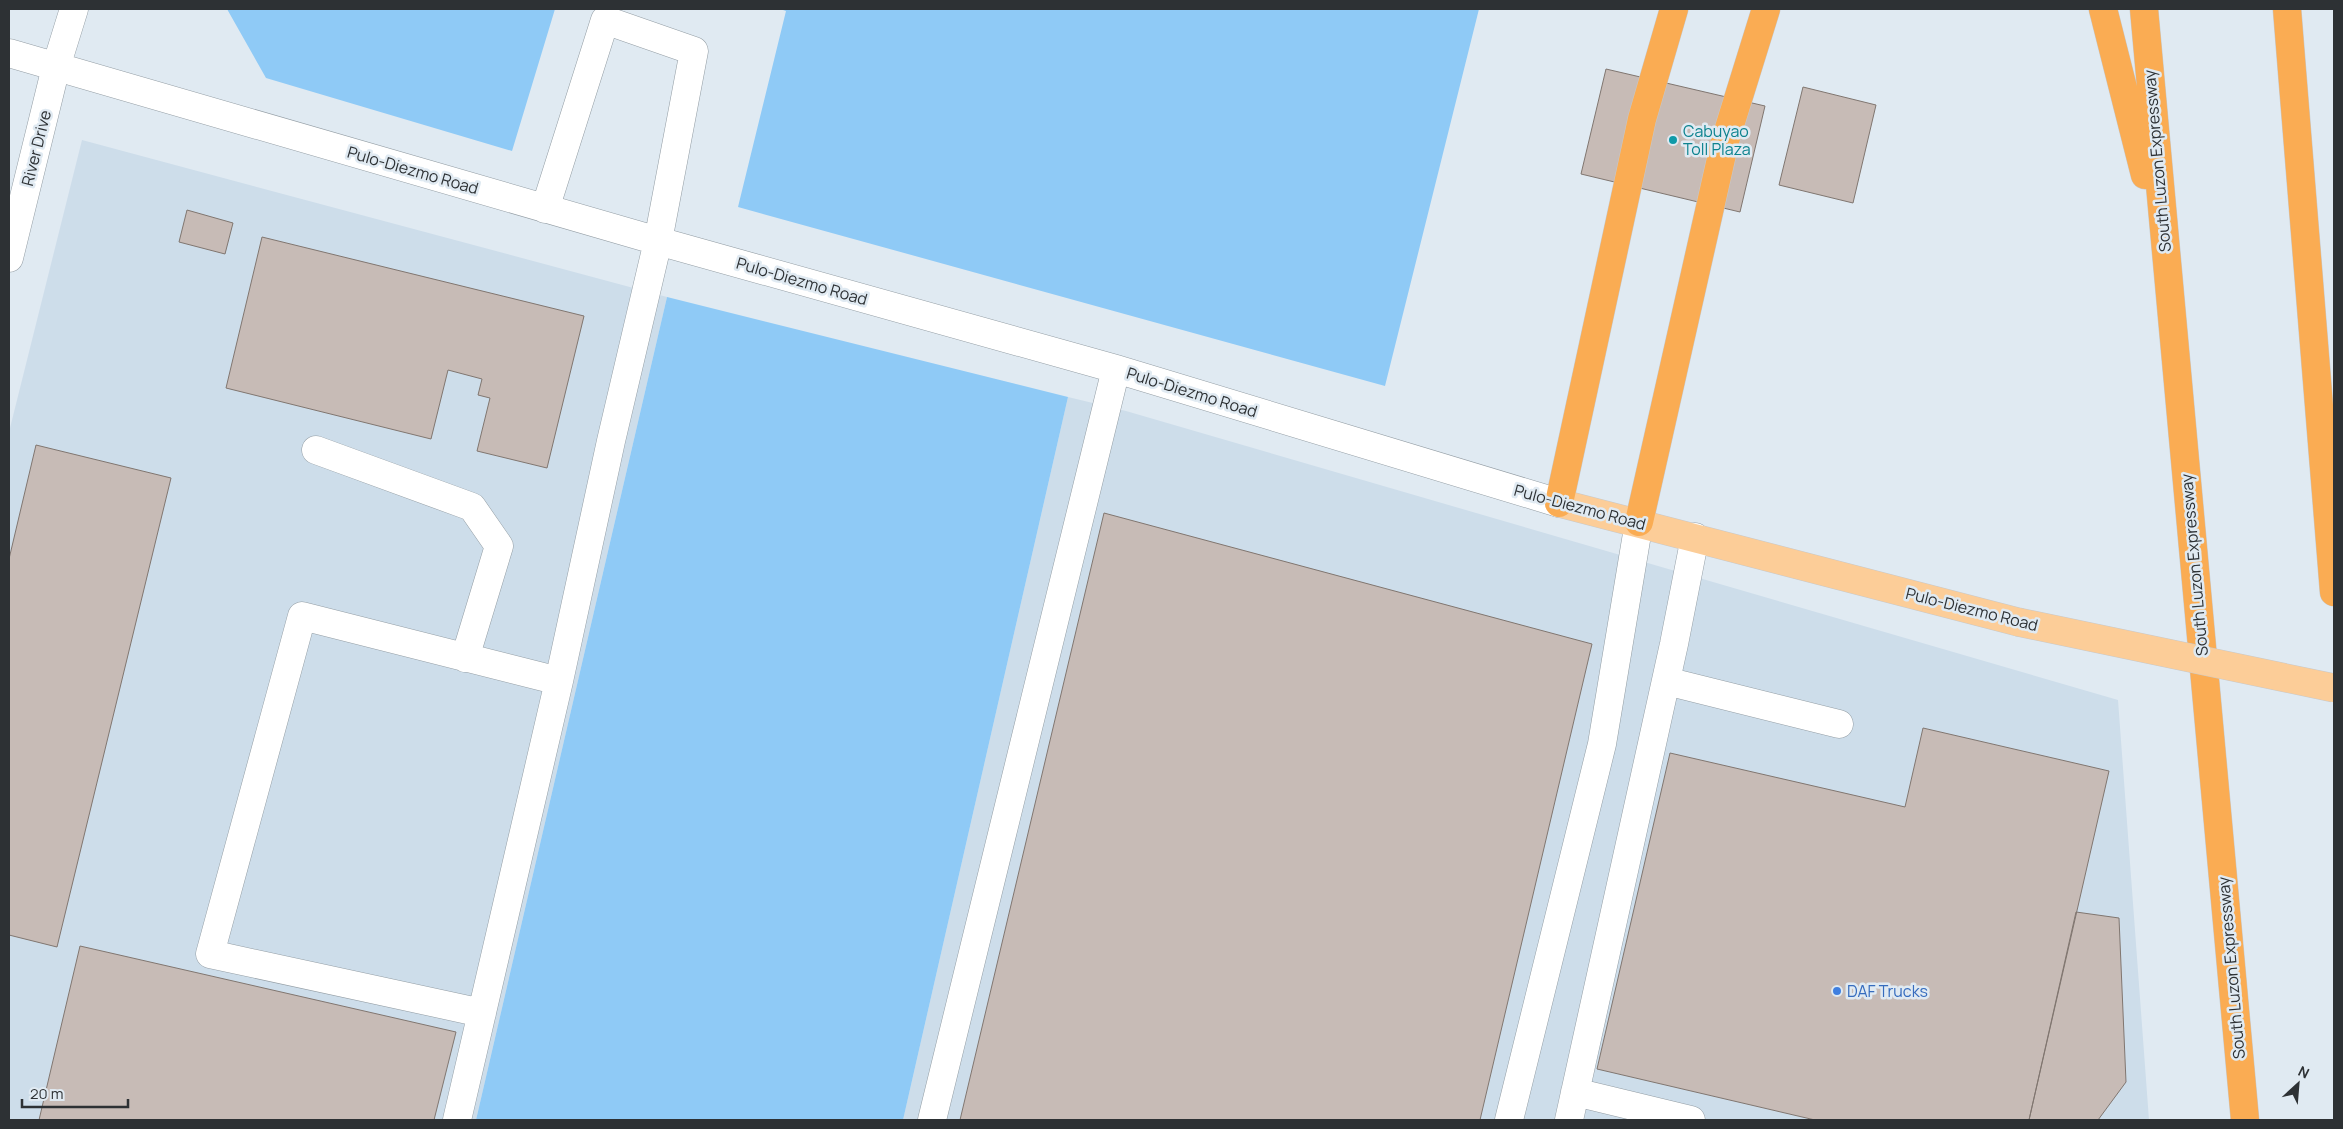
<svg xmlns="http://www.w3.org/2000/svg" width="2343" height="1129" viewBox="0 0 2343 1129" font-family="Manrope,sans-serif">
<rect width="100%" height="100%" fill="#e0eaf2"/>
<path fill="#cdddea" d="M82 140 667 297 476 1120H9V432Z
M1068 397 1126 411 2118 700 2149 1120H903Z"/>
<path fill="#8fcaf6" d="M227 9H555L512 151 266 78Z
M780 9H1479L1385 386 738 207 786 11Z
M667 297 1068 397 903 1120H476Z"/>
<path fill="#c7bbb6" stroke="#807670" d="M1606 69 1765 106 1740 212 1581 174Z
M1803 87 1876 105 1853 203 1779 185Z
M187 210 233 223 225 254 179 242Z
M262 237 584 316 547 468 477 451 490 398 478 395 482 379 448 370 431 439 226 388Z
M36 445 171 478 57 947 9 935V559Z
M1104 513 1592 644 1480 1120H960Z
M1923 728 2109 771 2029 1120H1815L1597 1069 1670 753 1905 807Z
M2076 912 2119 918 2126 1082 2098 1120H2029Z
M80 946 456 1032 434 1120H39Z"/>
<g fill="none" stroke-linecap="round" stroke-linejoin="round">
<defs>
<path id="minor" d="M9 53 658 241 1116 369 1559 503
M9 258 56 67 74 9
M316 450 472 507 499 546 465 658
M1666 681 1839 724
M482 1013 210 954 302 616 559 681
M1575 1092 1691 1120
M457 1120 559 681 611 441 658 241 694 51 605 20 545 209
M932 1120 1116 369
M1509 1120 1602 744 1639 522
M1569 1120 1674 644 1695 537"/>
<path id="major" d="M1559 503 2018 622"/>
<path id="highway" d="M2103 9 2145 175
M2144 9 2245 1120
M2287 9 2334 592
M1559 503 1642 119 1674 9
M1639 522 1725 141 1766 9"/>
</defs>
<use href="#minor" stroke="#949ea5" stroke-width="29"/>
<use href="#major" stroke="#c8c9ca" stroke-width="29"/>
<use href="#highway" stroke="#c8c9ca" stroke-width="29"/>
<use href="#minor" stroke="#fff" stroke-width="28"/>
<use href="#major" stroke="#fccd98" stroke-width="28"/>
<use href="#highway" stroke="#faac53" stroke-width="28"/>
<defs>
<path id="major-bridge" d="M2018 622 2334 688"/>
</defs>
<use href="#major-bridge" stroke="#c8c9ca" stroke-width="29" stroke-linecap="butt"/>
<use href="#major-bridge" stroke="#fccd98" stroke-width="28"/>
</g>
<circle fill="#0f9aa8" stroke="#e0eaf2" stroke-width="2" cx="1673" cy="140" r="5"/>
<circle fill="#3f7fe0" stroke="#e0eaf2" stroke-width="2" cx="1837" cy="991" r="5"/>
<g text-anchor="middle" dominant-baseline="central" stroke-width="5" stroke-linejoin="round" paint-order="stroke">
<g font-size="16" fill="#0d838f" stroke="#e0eaf2" text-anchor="start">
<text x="1683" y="131">Cabuyao<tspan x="1683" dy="18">Toll Plaza</tspan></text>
</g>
<g font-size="16" fill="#2d3134" stroke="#e0eaf2">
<text transform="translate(36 148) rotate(-76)">River Drive</text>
<text transform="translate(2157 161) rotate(-95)">South Luzon Expressway</text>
<text transform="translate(413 170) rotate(16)">Pulo-Diezmo Road</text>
<text transform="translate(802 281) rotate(16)">Pulo-Diezmo Road</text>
<text transform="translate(1192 392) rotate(17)">Pulo-Diezmo Road</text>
<text transform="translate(1580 507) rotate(15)">Pulo-Diezmo Road</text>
<text transform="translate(2194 565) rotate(-95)">South Luzon Expressway</text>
<text transform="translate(1972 609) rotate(14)">Pulo-Diezmo Road</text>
<text transform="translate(2231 968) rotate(-95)">South Luzon Expressway</text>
</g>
<g font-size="16" fill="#366cbe" stroke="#e0eaf2" text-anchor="start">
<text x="1847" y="991">DAF Trucks</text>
</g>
</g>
<rect width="2343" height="1129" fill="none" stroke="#2d3134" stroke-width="20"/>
<g transform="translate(2298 1084) rotate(26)" stroke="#e0eaf2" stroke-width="4" paint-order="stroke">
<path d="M0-4L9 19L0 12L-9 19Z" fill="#2d3134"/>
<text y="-8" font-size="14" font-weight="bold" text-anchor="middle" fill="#2d3134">N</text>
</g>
<path d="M22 1099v8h106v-8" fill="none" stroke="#2d3134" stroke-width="2.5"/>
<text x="30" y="1099" font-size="15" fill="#2d3134" stroke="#e0eaf2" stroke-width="4" paint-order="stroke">20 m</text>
</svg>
